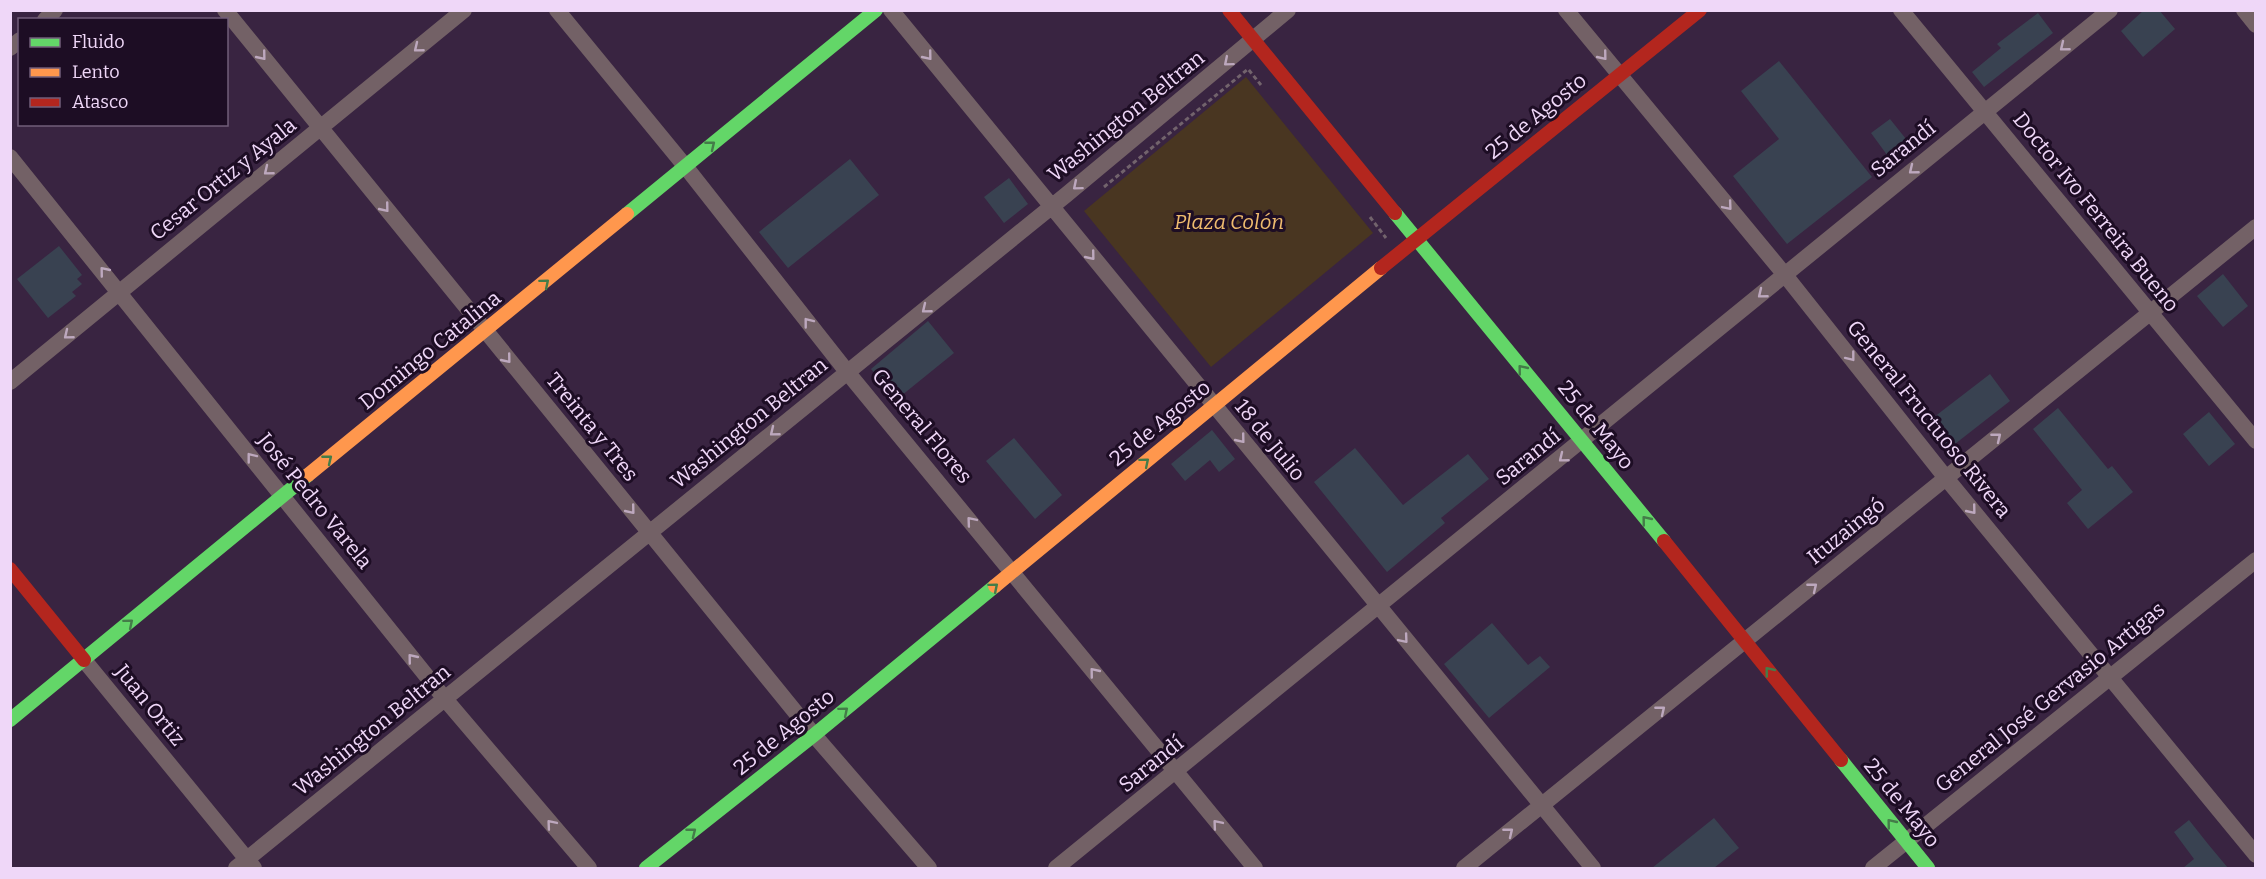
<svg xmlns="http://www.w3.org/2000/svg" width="2266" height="879" viewBox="0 0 2266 879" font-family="Bitter,serif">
<rect width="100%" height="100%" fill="#392441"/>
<path fill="#493621" d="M1246 77 1373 233 1211 367 1084 211Z"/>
<path fill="#394251" d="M2144 10H2159L2175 29 2143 57 2121 31Z
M2038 13 2053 33 1984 87 1972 72 2001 48 1997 44Z
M1779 61 1872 177 1787 244 1733 176 1779 139 1741 91Z
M1890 119 1910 144 1890 159 1871 133Z
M850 159 879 195 788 268 759 232Z
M1009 178 1028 204 1004 223 984 197Z
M59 246 82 275 77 279 82 284 72 292 76 296 48 318 17 279Z
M2223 274 2248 306 2223 327 2197 296Z
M928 321 954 353 896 400 871 369Z
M1990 374 2010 401 1946 451 1925 424Z
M2058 408 2108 469 2112 466 2133 492 2088 529 2067 503 2082 490 2033 429Z
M2209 412 2235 444 2209 466 2183 434Z
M1212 430 1235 459 1219 472 1210 460 1185 481 1171 464Z
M1014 438 1062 495 1035 519 986 461Z
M1355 448 1403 505 1468 454 1489 479 1441 518 1445 523 1387 572 1314 482Z
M1492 623 1528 665 1540 656 1550 667 1489 718 1444 664Z
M1714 818 1739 848 1714 868H1652Z
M2189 820 2208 844 2228 868H2183L2194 859 2174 832Z"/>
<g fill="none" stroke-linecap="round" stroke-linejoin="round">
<path stroke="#72636c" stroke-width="3" stroke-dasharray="4.5 3" stroke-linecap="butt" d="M1104 187 1248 69 1261 85
M1370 217 1386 238"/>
<path stroke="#736166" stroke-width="16" d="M225 10 814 735 929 868
M557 10 685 166 848 373 1255 868
M891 10 1593 868
M1566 10 1785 275 1946 478 2256 855
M1901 10 2256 441
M2244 10 2256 25
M45 20 55 10
M10 48 20 40
M10 157 445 699 589 868
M10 382 464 10
M84 660 254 868
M236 868 1066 195 1288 10
M1056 868 2110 10
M1464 868 2256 227
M1873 868 2256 560"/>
<path stroke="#63d668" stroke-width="14" d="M1395 213 1664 541
M627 214 876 10
M10 720 308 475
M1841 760 1928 868
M646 868 814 735 995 586"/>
<path stroke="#ff974d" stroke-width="14" d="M308 475 627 214
M995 586 1381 268"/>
<path stroke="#b3261e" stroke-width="14" d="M1229 10 1395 213
M1381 268 1700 10
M1664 541 1841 760
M10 569 84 660"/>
</g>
<defs><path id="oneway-chevron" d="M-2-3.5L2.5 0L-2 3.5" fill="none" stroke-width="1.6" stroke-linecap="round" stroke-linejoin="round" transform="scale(1.5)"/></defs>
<g stroke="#bda8be">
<use href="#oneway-chevron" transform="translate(2064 47) rotate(141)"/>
<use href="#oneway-chevron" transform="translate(418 48) rotate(141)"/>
<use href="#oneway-chevron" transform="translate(262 56) rotate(51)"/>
<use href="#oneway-chevron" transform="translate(928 56) rotate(51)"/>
<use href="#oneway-chevron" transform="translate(1603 56) rotate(51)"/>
<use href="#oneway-chevron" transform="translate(1228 62) rotate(140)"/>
<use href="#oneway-chevron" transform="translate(1913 170) rotate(141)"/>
<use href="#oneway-chevron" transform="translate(268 171) rotate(141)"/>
<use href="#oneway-chevron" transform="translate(1077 186) rotate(140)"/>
<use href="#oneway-chevron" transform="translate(1728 206) rotate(50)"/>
<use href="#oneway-chevron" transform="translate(385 208) rotate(51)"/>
<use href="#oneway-chevron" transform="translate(1091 256) rotate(51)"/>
<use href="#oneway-chevron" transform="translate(104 271) rotate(-129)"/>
<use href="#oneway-chevron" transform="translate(1762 294) rotate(141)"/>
<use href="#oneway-chevron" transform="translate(926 309) rotate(141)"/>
<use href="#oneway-chevron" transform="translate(808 322) rotate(-128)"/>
<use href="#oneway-chevron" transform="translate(68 335) rotate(141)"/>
<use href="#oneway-chevron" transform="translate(1851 357) rotate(52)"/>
<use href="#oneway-chevron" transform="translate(507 359) rotate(51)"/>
<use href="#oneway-chevron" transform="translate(774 432) rotate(141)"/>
<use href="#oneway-chevron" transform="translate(1997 437) rotate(-39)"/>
<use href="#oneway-chevron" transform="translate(1241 439) rotate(51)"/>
<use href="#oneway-chevron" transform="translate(251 457) rotate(-128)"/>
<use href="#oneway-chevron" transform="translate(1563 458) rotate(141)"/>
<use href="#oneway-chevron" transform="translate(631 510) rotate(51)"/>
<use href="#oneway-chevron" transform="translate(1972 510) rotate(51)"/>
<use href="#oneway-chevron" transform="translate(971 521) rotate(-130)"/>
<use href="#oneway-chevron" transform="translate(1813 587) rotate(-39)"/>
<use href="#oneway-chevron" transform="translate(1404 639) rotate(50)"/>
<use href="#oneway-chevron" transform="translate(412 658) rotate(-129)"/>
<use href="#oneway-chevron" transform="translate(1094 672) rotate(-129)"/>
<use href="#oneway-chevron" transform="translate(1661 710) rotate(-39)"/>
<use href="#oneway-chevron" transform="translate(551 824) rotate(-130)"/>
<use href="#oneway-chevron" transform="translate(1217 824) rotate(-130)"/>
<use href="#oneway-chevron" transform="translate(1509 832) rotate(-39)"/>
</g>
<g stroke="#447c49">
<use href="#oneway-chevron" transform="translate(711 145) rotate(-39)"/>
<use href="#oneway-chevron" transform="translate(545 283) rotate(-40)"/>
<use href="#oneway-chevron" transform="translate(1522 369) rotate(-129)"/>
<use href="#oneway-chevron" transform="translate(328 459) rotate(-39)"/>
<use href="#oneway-chevron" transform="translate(1145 462) rotate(-40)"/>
<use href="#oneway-chevron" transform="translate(1646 520) rotate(-129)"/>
<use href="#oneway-chevron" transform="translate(994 587) rotate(-40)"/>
<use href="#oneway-chevron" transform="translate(129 623) rotate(-40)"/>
<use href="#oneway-chevron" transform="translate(1769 671) rotate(-129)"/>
<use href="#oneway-chevron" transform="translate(844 711) rotate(-40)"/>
<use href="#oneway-chevron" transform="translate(1891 823) rotate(-129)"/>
<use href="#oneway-chevron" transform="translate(692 832) rotate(-38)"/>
</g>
<g text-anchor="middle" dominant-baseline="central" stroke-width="6" stroke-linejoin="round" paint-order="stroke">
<g font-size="21" fill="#efd7f8" stroke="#1d0d24">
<text transform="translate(1126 116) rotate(-39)">Washington Beltran</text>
<text transform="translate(1536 116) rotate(-39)">25 de Agosto</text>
<text transform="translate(1903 149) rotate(-39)">Sarandí</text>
<text transform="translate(223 179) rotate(-39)">Cesar Ortiz y Ayala</text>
<text transform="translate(2096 212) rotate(51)">Doctor Ivo Ferreira Bueno</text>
<text transform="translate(430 350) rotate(-39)">Domingo Catalina</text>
<text transform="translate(1929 419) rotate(51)">General Fructuoso Rivera</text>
<text transform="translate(749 423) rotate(-39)">Washington Beltran</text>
<text transform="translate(1160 423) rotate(-39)">25 de Agosto</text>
<text transform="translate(1596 425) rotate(51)">25 de Mayo</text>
<text transform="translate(922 426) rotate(50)">General Flores</text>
<text transform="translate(592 427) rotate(51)">Treinta y Tres</text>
<text transform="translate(1270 440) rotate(51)">18 de Julio</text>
<text transform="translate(1528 457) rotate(-39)">Sarandí</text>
<text transform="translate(315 501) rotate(51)">José Pedro Varela</text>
<text transform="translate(1846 531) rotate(-39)">Ituzaingó</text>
<text transform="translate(2050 697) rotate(-39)">General José Gervasio Artigas</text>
<text transform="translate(150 705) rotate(51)">Juan Ortiz</text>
<text transform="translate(372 730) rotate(-39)">Washington Beltran</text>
<text transform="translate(784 732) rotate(-39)">25 de Agosto</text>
<text transform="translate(1151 764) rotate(-39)">Sarandí</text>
<text transform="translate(1902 803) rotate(51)">25 de Mayo</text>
</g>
<g font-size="21" font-style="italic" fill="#eebb6e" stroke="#1d0d24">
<text x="1229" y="222">Plaza Colón</text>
</g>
</g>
<rect width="2266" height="879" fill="none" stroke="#efd7f8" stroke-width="24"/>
<rect x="18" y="18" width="210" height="108" fill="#1d0d24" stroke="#715e79" stroke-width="1.5"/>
<rect x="30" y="38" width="30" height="9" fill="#63d668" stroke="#715e79" stroke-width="1.5"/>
<text x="72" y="48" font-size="18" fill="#efd7f8">Fluido</text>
<rect x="30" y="68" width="30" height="9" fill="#ff974d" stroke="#715e79" stroke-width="1.5"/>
<text x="72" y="78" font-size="18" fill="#efd7f8">Lento</text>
<rect x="30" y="98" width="30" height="9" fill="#b3261e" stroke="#715e79" stroke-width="1.5"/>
<text x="72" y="108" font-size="18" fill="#efd7f8">Atasco</text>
</svg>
